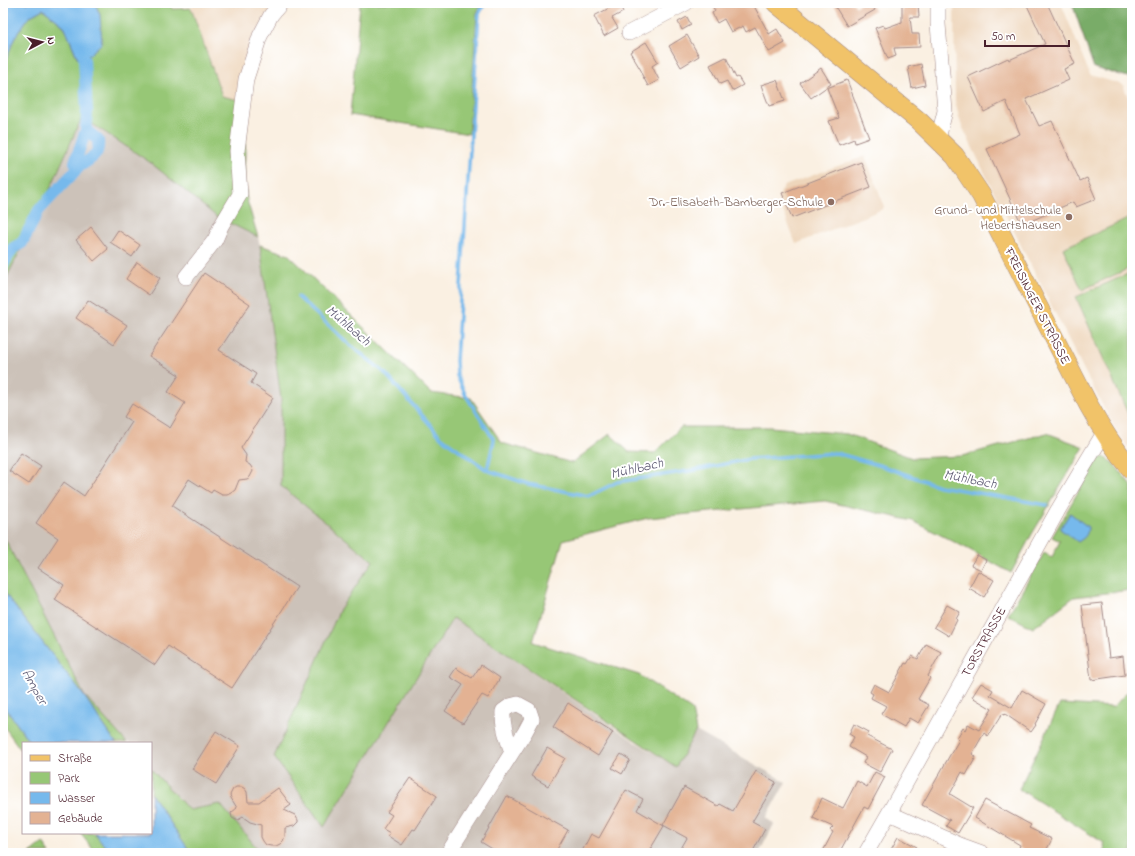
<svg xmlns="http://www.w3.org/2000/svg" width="1135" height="856" viewBox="0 0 1135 856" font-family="'Indie Flower',sans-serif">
<rect width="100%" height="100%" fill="#fff"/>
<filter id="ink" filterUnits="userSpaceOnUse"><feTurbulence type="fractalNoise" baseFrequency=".025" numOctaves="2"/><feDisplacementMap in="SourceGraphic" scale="8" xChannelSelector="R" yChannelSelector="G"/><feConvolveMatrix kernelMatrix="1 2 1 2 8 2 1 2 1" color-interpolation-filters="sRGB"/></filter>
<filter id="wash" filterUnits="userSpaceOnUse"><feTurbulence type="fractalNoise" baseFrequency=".012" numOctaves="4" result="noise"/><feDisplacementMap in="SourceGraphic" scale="16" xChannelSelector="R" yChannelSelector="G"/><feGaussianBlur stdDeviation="0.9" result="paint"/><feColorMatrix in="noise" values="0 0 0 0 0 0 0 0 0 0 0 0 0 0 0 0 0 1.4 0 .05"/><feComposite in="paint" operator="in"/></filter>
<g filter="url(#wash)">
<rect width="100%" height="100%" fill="#faf0e2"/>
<path fill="#eed6bb" d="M195 3H289L274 22 262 46 247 102 222 96 191 8Z
M954 3H1061L1090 75 1123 85 1132 107V444L1127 447 1113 425 1088 378 989 182 961 124 955 101Z
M865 156 884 205 883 209 796 244 778 198 784 186Z"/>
<path fill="#ccc2b9" d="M82 117 151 163 217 217 258 237 260 245 281 399V486L373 561 340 609 324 827 453 618 634 741 676 767 696 731 786 782 766 818 774 824 759 853H261L220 805 189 810 151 769V743H127L84 696 3 535V285L48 194Z"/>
<path fill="#97c776" stroke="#707350" d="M95 3H169L172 9 191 8 222 96 247 102 244 177 247 200 258 237 217 217 151 163 82 117 48 194 3 285V67L15 37 29 17 43 9 64 26 78 59 100 15Z
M360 3H482L477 13 469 134 350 115Z
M1130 218 1132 223V267L1082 290 1063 248Z
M260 245 289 255 431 393 471 398 502 443 572 463 610 434 629 452 655 453 681 427H771L847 434 912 458 962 456 1047 433 1084 447 1032 534 1011 573 970 550 913 521 825 501 648 518 563 540 533 642 639 675 692 710 696 731 676 767 453 618 324 827 274 757 340 609 373 561 281 486V399Z
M1132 272V423L1076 297Z
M1104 457 1113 463 1132 486V608L1131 590 1074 597 1033 628 1008 615 1044 553 1052 557 1060 541 1052 537 1097 459Z
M3 535 84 695 127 743H116L84 696 6 595 3 588Z
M1132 687V853H1105L1104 843 1019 789 1060 704 1113 707Z
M3 704 30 743H23V753L3 725Z
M151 769 189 810 220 804 261 853H191L151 794Z
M80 833H95L110 853H96Z
M43 843 50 853H30Z"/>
<path fill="#79ac67" stroke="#626649" d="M1072 3H1132V78L1094 68Z"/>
<path fill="#76b9ec" stroke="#606c8c" d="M3 3H95L100 15 102 43 84 60 78 59 64 26 43 9 29 17 15 37 3 67Z
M1070 513 1088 527C1088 536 1084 538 1078 542L1060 529Z
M3 588 6 595 84 696 116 743H30L3 704Z
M151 794 191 853H110L95 833H151Z"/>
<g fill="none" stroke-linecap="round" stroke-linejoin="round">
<path stroke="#76b9ec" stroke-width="3.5" d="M485 3 479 14 456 361 457 376 465 394 494 440 487 470
M298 297 349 344 384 372 441 437 487 470 528 484 589 496 617 482 695 470 750 459 836 453 882 466 939 486 1047 505"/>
<path stroke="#76b9ec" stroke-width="12" d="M80 166C91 158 100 156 98 140L86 130
M3 265 13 248 22 243 39 210 80 166 75 162 86 130 87 111 84 60"/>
</g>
<g id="blocks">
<path fill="#e3b293" d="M619 3 623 12 612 18 618 28 604 36 594 16Z
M711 3H754V6L769 34 777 29 785 43 769 52 755 27 746 32 743 26 731 32 724 19 717 23 712 13 715 11Z
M833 3H853L856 7 861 3H871L875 10 847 26Z
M902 3H918L919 17H910L912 34H919L920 47 894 48 896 56 888 59 875 28 883 25 885 28 902 22Z
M1026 3H1047L1075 64 1064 69 1069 80 1026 99 1039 126 1052 121 1080 181 1087 178 1096 199 1076 207 1073 202 1022 225 987 149 1020 134 1006 101 984 112 968 77 1008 58 1009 60 1045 44Z
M687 17 691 25 682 30 678 22Z
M687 35 699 56 681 67 669 46Z
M646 42 658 62 652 66 659 80 648 86 641 73 642 72 630 52Z
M726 57 736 78 738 77 743 85 732 91 727 81 720 84 710 65Z
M921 64 925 85 912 88 908 67Z
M821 68 831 84 811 98 800 83Z
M777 80 785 101 769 106 761 85Z
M847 80 869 138 855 143 854 139 839 145 829 121 839 118 827 88Z
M861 162 871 187 792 218 782 193Z
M91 227 108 249 94 261 76 240Z
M118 230 140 245 132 257 110 242Z
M137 262 160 278 149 295 126 279Z
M204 273 250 304 219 350 256 374 251 383 273 398 241 448 246 455 245 462 250 465 252 468 253 471 250 477 247 479 239 480 235 490 231 493 227 495H222L213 490 211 493 189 479 172 506 297 587 232 688 168 646 155 665 55 600 64 585 38 568 58 538 36 523 64 482 84 496 132 422 124 417 132 404 170 428 185 403 168 392 179 375 149 356Z
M88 300 127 325 114 344 76 318Z
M21 453 41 466 29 484 9 471Z
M977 555 986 560 981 570 971 565Z
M978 571 994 580 984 597 969 588Z
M1102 603 1109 658 1123 656 1125 675 1091 680 1082 605Z
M947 605 960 612 956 619 957 620 949 636 934 627Z
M926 644 941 652 928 676 930 678 918 699 929 705 918 723 909 718 904 727 881 714 886 706 871 698 873 694 870 692 874 684 889 692 905 663 907 664 912 656 918 659Z
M481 665 500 678 488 698 482 695 463 723 445 711 463 685 450 677 456 668 472 678Z
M981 683 993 690 990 695 1012 708 1022 690 1046 704 1035 724 1036 725 1031 732 1005 714 1004 715 1002 714 988 736 984 733 972 754 976 757 966 775 962 772 950 794 973 808 958 833 946 826 950 820 922 805 950 755 959 740 957 738 963 728 965 730 968 724 979 730 992 709 972 697Z
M568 703 613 732 598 756 553 727Z
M854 724 869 732 867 736 892 749 880 772 863 763 866 757 849 747 854 737 849 734Z
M216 731 240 746 216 784 192 769Z
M547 748 565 758 548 786 531 776Z
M621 754 630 760 622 774 612 768Z
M756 771 776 782 752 822 765 829 752 853H686L680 850 687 838 663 825 684 787 718 806 720 804 733 811Z
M875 772 885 777 868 809 864 807 839 853H822L833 832 830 830 833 827 813 818 822 798 843 808 857 781 867 787Z
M410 778 437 796 415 830 413 829 402 845 388 836 390 833 383 829 392 815 387 812Z
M236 787H242L245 789 247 792 248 802H259L278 788 291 805 284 810 295 815 298 820V822L294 826 285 828V836L283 841 280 844 276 846H271L266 845 263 841 261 837V825L250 822 243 817 238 820H236L232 818 231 813 237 808 231 798 230 795 233 789Z
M626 790 643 799 637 810 664 826 648 853H581L591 834 599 838Z
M507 796 568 830 555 853H499L481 842Z
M985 800 1031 825 1029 828 1052 839 1045 853H1028L1019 848 1020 845 975 818Z
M898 837 917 847 913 853H889Z"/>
</g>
</g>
<g filter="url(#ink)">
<use href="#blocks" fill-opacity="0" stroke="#a28886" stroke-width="1"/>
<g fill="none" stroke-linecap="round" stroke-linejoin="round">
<defs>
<path id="minor" d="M629 33 686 3
M938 139 945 111 938 24V3
M186 277 215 240 221 226 240 194 237 151 246 79 260 36 271 15 281 3
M889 813 960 845 982 853
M448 853 525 732 532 719 529 710 518 704 510 706 503 711C502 725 507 738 512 752
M866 853 889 813 1058 510 1084 466 1104 433"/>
<path id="major" d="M776 3 919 121 955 156 981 195 1088 404C1101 428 1115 450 1132 470"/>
</defs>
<use href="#minor" stroke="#a28886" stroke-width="16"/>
<use href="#major" stroke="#a28886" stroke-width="20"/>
<use href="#minor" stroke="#fff" stroke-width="15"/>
<use href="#major" stroke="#f1c369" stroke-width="19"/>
</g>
</g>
<g fill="#8d6e63" stroke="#fff" stroke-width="1.5">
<circle cx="831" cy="202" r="4"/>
<circle cx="1069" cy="217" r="4"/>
</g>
<g text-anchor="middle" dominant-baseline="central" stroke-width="4" stroke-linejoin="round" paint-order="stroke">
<g font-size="13" fill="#785e54" stroke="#fff" text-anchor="end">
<text x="823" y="202">Dr.-Elisabeth-Bamberger-Schule</text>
<text x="1061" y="210">Grund- und Mittelschule<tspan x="1061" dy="15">Hebertshausen</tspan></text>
</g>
<g font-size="13" fill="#4a1f2b" stroke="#fff">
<text transform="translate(1037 306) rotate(63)">FREISINGER STRASSE</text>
<text transform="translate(984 642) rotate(-61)">TORSTRASSE</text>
</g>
<g font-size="14" font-style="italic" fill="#59556f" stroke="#fff">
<text transform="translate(348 326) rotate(41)">Mühlbach</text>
<text transform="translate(637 469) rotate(-13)">Mühlbach</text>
<text transform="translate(970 480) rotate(11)">Mühlbach</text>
<text transform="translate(34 687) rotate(61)">Amper</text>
</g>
</g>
<rect width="1135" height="856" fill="none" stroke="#fff" stroke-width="16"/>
<rect x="22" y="742" width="130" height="92" fill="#ffffff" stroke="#b7a5aa"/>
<rect x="30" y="755" width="20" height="6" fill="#f1c369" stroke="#b7a5aa"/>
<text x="58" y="762" font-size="12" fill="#4a1f2b">Straße</text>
<rect x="30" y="772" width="20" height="12" fill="#97c776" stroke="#b7a5aa"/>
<text x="58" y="782" font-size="12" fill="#4a1f2b">Park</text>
<rect x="30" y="792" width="20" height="12" fill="#76b9ec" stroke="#b7a5aa"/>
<text x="58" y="802" font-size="12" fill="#4a1f2b">Wasser</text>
<rect x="30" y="812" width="20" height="12" fill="#e3b293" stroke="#b7a5aa"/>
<text x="58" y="822" font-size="12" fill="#4a1f2b">Gebäude</text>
<g transform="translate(42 42) rotate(83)" stroke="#ffffff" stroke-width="3" paint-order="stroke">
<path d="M0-3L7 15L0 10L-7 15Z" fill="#4a1f2b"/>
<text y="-6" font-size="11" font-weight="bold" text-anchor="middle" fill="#4a1f2b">N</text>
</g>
<path d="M985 40v6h84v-6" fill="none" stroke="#4a1f2b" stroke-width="2"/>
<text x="991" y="40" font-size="12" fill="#4a1f2b" stroke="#ffffff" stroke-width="3" paint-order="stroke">50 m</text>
</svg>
